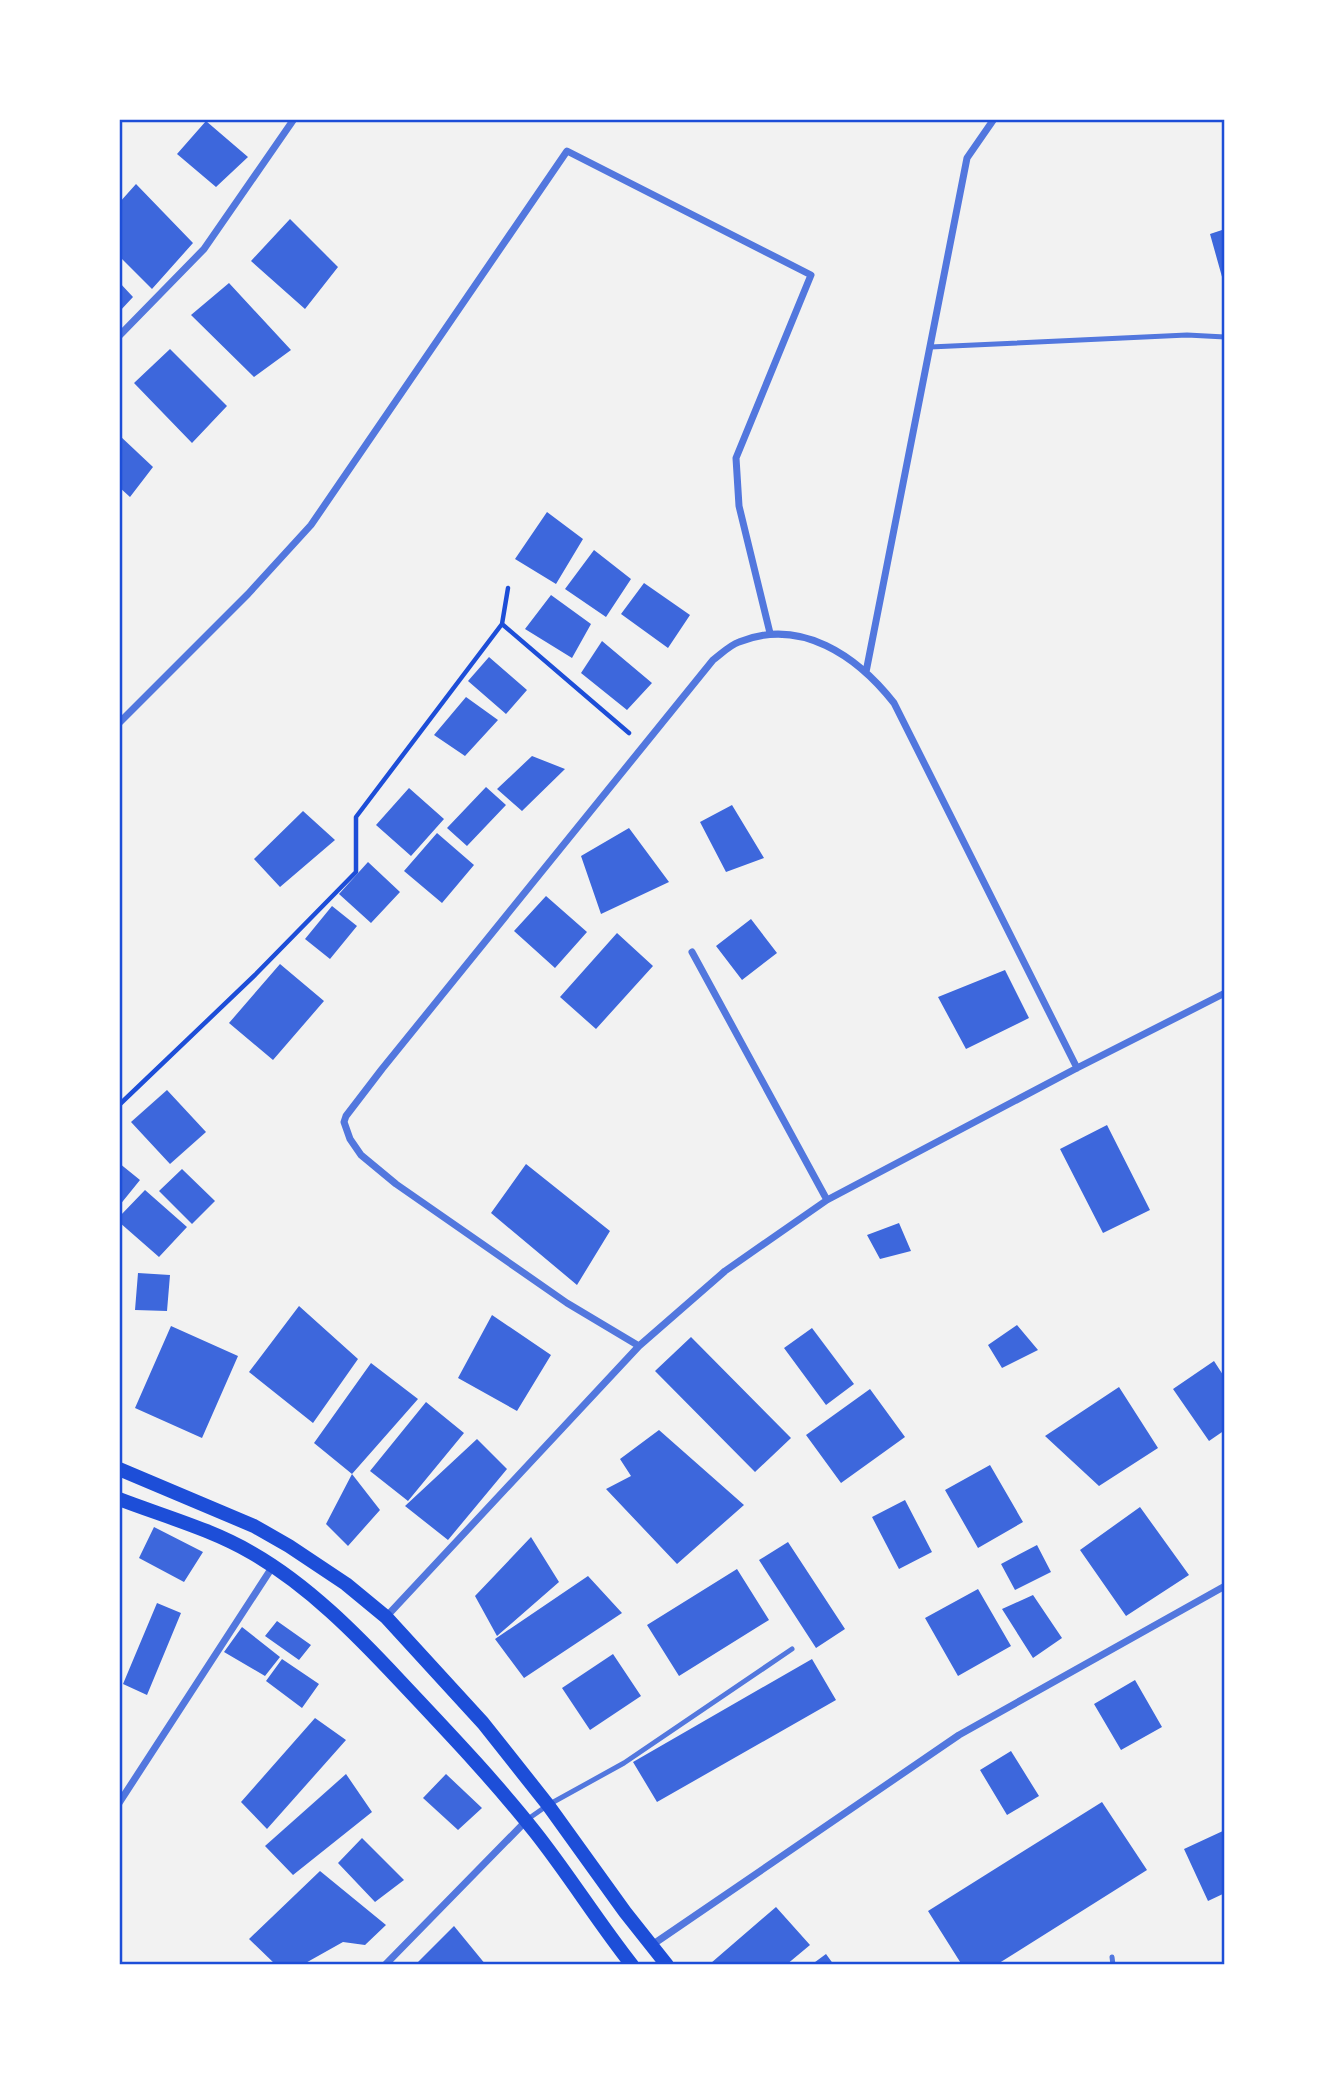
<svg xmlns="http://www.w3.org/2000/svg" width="1344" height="2084" viewBox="0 0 1344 2084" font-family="'IBM Plex Sans',sans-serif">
<rect width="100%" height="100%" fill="#f2f2f2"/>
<path fill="#3d67dc" d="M206 121 248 157 216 187 177 154Z
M136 184 193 243 152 289 119 256V203Z
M290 219 338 267 305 309 251 261Z
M1225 229V284H1224L1210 234Z
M119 282 133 297 119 312Z
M229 283 291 350 254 377 191 315Z
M170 349 227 406 192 443 134 383Z
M119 435 153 467 130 497 119 487Z
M547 512 583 539 556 584 515 559Z
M594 550 631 579 606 617 565 589Z
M644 583 690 615 668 648 621 614Z
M551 595 591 624 572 658 525 629Z
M602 641 652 683 627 710 581 673Z
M489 657 527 690 506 714 468 681Z
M466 697 498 720 465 756 434 735Z
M532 756 565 769 522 811 497 789Z
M486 787 506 805 467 846 447 828Z
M409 788 444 819 411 856 376 825Z
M732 805 764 858 726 872 700 822Z
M303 811 335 840 280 887 254 859Z
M629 828 669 882 601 914 581 856Z
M437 833 474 865 442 903 404 871Z
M368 862 400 892 371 923 339 894Z
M546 896 587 932 555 968 514 931Z
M332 906 357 926 330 959 305 939Z
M751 919 777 953 742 980 716 946Z
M617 933 653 966 596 1029 560 997Z
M280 964 324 1001 273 1060 229 1023Z
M1005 970 1029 1018 966 1049 938 997Z
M167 1090 206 1132 170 1164 131 1122Z
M1107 1125 1150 1210 1103 1233 1060 1149Z
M119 1163 140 1180 119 1206Z
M526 1164 610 1231 577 1285 491 1213Z
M182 1169 215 1201 192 1224 159 1191Z
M145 1190 187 1227 159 1257 119 1222V1217Z
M899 1223 911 1251 880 1259 867 1235Z
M138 1273 170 1275 167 1311 135 1310Z
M299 1306 358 1359 313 1423 249 1372Z
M492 1315 551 1355 517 1411 458 1378Z
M1017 1325 1038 1350 1002 1368 988 1345Z
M171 1326 238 1356 202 1438 135 1408Z
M812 1328 854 1384 826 1405 784 1348Z
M691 1337 791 1438 755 1472 655 1371Z
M1214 1361 1225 1378V1430L1209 1441 1173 1389Z
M371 1363 418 1399 352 1474 380 1510 348 1546 326 1524 352 1474 314 1443Z
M1119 1387 1158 1448 1099 1486 1045 1436Z
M870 1389 905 1437 841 1483 806 1435Z
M426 1402 464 1433 408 1501 370 1471Z
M659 1430 744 1505 677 1564 606 1489 631 1476 620 1459Z
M477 1439 507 1469 448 1540 405 1506Z
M990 1465 1023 1522 978 1548 945 1490Z
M905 1500 932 1552 899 1569 872 1517Z
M1140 1507 1189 1575 1126 1616 1080 1550Z
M154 1527 203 1552 184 1582 139 1558Z
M531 1537 559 1582 497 1636 475 1596Z
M788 1542 845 1629 816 1648 759 1560Z
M1037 1545 1051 1572 1015 1590 1001 1564Z
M737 1569 769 1620 679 1676 647 1625Z
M588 1576 622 1613 524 1678 495 1639Z
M978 1589 1011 1646 958 1676 925 1618Z
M1033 1595 1062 1638 1033 1658 1002 1609Z
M157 1603 181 1613 147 1695 123 1684Z
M277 1621 311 1645 299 1660 265 1636Z
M242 1627 280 1657 265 1676 224 1652Z
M613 1654 641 1696 590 1730 562 1688Z
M282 1659 319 1684 302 1708 266 1681Z
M812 1659 836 1700 657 1802 633 1762Z
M1135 1680 1162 1727 1121 1750 1094 1704Z
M315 1718 346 1740 267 1829 241 1802Z
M1011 1751 1039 1796 1007 1815 980 1770Z
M346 1774 372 1812 293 1875 265 1846Z
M446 1774 482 1808 458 1830 423 1798Z
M1102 1802 1147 1870 996 1965H962L928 1911Z
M1225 1830V1893L1208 1901 1184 1849Z
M362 1838 404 1880 375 1902 338 1863Z
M320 1871 386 1925 365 1945 343 1942 302 1965H276L249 1939Z
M776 1907 810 1945 786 1965H713L711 1963Z
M454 1926 486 1965H415Z
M826 1954 834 1965H811Z"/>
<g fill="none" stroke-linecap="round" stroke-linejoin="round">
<path stroke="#1d4ed8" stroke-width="4.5" d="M502 624 629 733
M119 1105 255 975 356 872V817L502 624 508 588"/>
<path stroke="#5277de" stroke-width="5" d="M930 347 1187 335 1225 337
M528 1819 548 1805 624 1763 792 1649
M1112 1957 1113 1965"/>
<path stroke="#5277de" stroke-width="7" d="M119 336 204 249 294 119
M866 672 967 158 994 119
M119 723 248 594 311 525 567 151 811 275 736 458 739 506 770 633
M692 952 827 1200
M639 1346 725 1271 827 1200 1077 1068 1225 993
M386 1617 639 1346 567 1303 396 1184 361 1155 350 1139 344 1122 346 1116 382 1069 713 660C721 654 730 645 739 642 801 617 857 656 894 703L1077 1068
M119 1803 273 1566
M652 1945 959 1735 1225 1586
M385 1965 526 1821"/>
<path stroke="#1d4ed8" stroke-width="14" d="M119 1469 254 1526 289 1546 346 1584 386 1617 483 1723 548 1805 625 1912 667 1965
M119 1499C163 1516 211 1529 252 1553 308 1585 357 1635 400 1681 447 1731 493 1779 535 1832 569 1875 598 1922 632 1965"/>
</g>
<rect width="1344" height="2084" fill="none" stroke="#ffffff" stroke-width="242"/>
<rect x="121" y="121" width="1102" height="1842" fill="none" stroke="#1d4ed8" stroke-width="2.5"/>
</svg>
